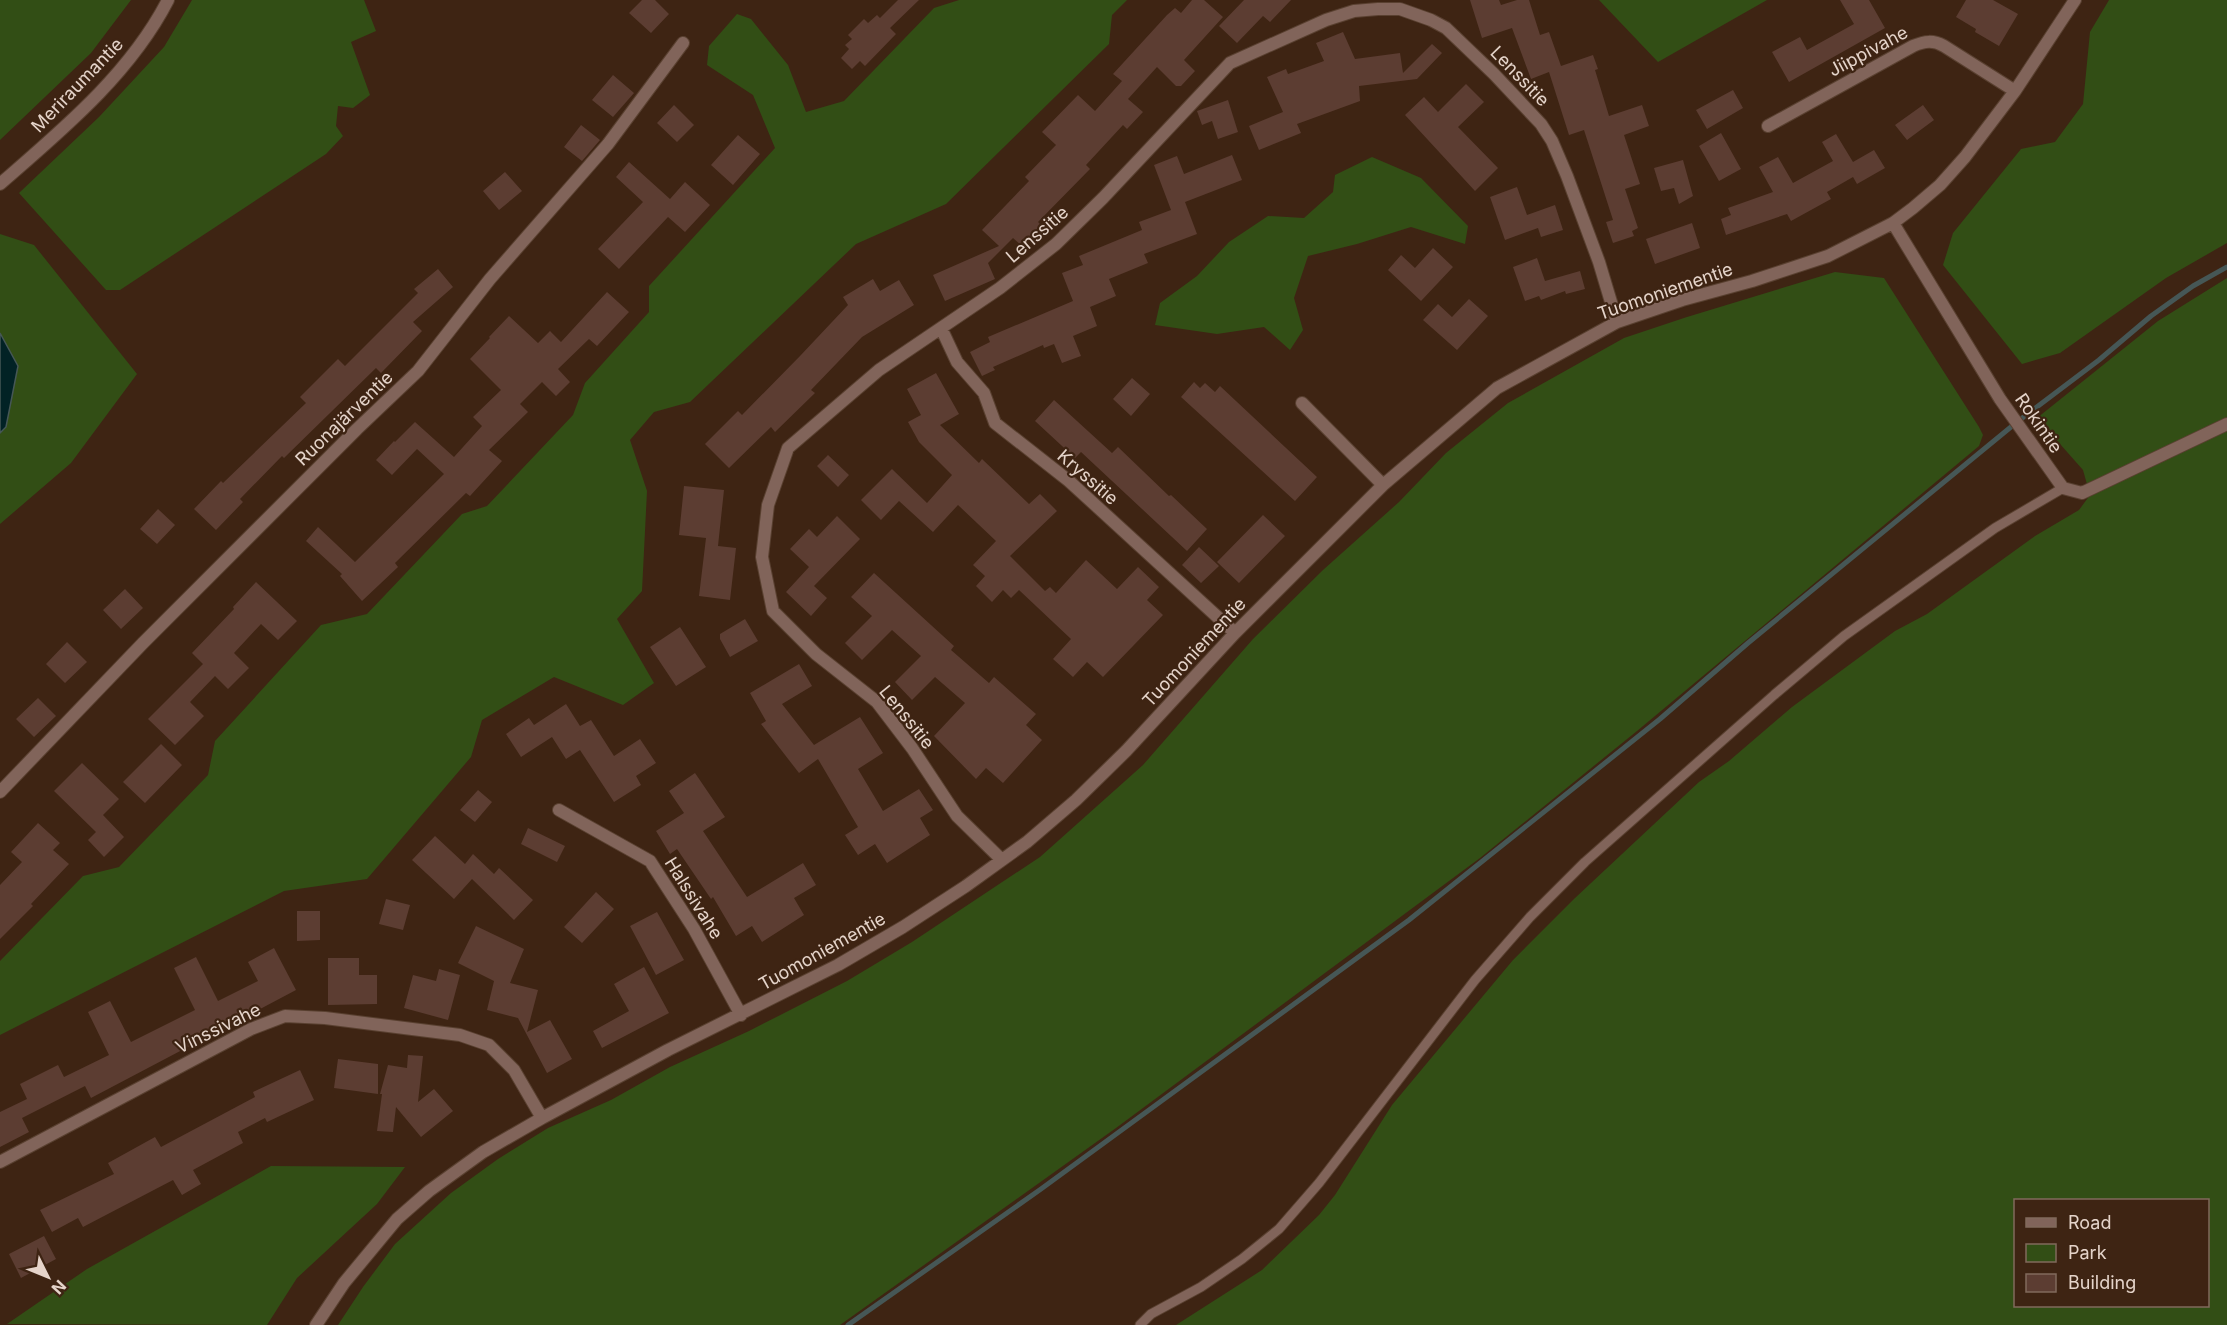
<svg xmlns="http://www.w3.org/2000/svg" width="2227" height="1325" viewBox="0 0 2227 1325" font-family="Inter,sans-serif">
<rect width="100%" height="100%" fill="#3e2413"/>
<path fill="#324e15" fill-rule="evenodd" d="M0 0H131L91 53 0 140Z
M192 0H364L376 31 351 42 370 95 353 108 338 106 336 126 343 136 326 154 120 290H106L19 193 99 117 164 47Z
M959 0H1127L1112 15 1109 44 946 204 856 244 690 402 654 412 630 440 647 491 642 591 617 619 654 683 623 705 554 677 482 720 471 757 367 879 284 891 0 1035V961L83 876 119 867 208 775 215 741 321 625 367 614 462 514 487 506 573 415 585 383 649 312V286L775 148 753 95 707 65 709 46 737 14 751 19 788 65 806 112 844 101 934 8Z
M1599 0H1767L1658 62Z
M2109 0H2227V243L2166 278 2060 353 2022 364 1943 265 1953 233 2021 149 2055 142 2083 104 2090 32Z
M1372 157 1421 178 1468 226 1465 244 1411 227 1357 244 1308 256 1294 298 1303 330 1290 350 1264 327 1217 334 1155 325 1160 303 1197 276 1229 242 1268 216 1304 218 1333 192 1335 175Z
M0 234 34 245 137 374 71 463 0 524V433L6 426 18 366 0 333Z
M1835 272 1884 278 1979 427 1983 435 1979 446 1637 731 1480 858 1116 1128 840 1325H338L363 1287 395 1244 451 1193 498 1159 548 1128 611 1100 670 1067 749 1031 847 981 912 942 1040 857 1143 765 1253 639 1323 570 1399 502 1446 453 1508 403 1624 338 1687 317Z
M2227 278V1325H1176L1262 1270 1319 1215 1335 1195 1392 1105 1513 960 1575 898 1699 782 1729 761 1792 707 1895 631 1927 614 2035 536 2079 510 2090 495 2083 470 2037 418 2158 321ZM2016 1200H2208V1306H2016Z
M271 1166 405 1167 377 1204 297 1278 267 1325 7 1324 87 1269Z"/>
<path fill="#022225" stroke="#465756" stroke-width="1.5" d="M0 333 18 366 6 427 0 433Z"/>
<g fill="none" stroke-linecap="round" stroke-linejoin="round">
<path stroke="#465756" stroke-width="5" d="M848 1325 1041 1189 1409 920 1660 719 1748 643 2017 422 2099 360 2151 316 2193 286 2227 267"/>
</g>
<path fill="#5c3d32" d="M642 0H655L669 14 651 33 629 13Z
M898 0H919L890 28 896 34 865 66 860 61 852 69 841 58 849 49 845 45 852 39 848 35 864 19 868 23 877 15 880 18Z
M1192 0H1204L1223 17 1184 60 1195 71 1181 86H1176L1157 67 1128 99 1143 112 1127 129 1123 125 1086 165 1090 169 1038 222 1041 225 1021 245 1013 238 988 263 995 279 945 301 933 275 999 246 982 230 1029 181 1025 177 1056 145 1042 132 1078 95 1095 111 1122 81 1113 74 1167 15 1175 8 1181 13Z
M1244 0H1291L1270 22 1263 16 1237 43 1219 26Z
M1470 0H1499L1501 5 1517 0H1529L1540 35 1549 32 1561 66 1593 55 1598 69 1595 70 1609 116 1642 105 1649 126 1624 135 1640 184 1625 189 1638 228 1632 231 1634 236 1613 243 1606 222 1613 220 1584 130 1569 135 1549 72 1531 79 1512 28 1482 38Z
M1840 0H1869L1885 28 1789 82 1772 52 1800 37 1807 50 1854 24Z
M1966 0H1993L2018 14 1999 46 1975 32 1976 29 1956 17Z
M1343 32 1355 59 1400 53 1403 73 1432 44 1442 53 1417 79 1359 86 1360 101 1297 124 1301 133 1259 150 1249 126 1283 112 1267 77 1286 69 1288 74 1324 61 1316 43Z
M613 75 634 93 613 117 592 100Z
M1466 84 1484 102 1458 127 1498 168 1475 191 1405 115 1424 97 1438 112Z
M1733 90 1743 108 1707 129 1696 110Z
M1228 100 1238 132 1218 139 1212 121 1202 125 1197 111Z
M674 105 694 125 677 142 657 123Z
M1923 105 1934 120 1907 140 1895 125Z
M581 125 600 140 582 161 564 147Z
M1721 133 1741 169 1719 181 1699 146Z
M1836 134 1853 162 1874 150 1885 168 1857 184 1853 177 1827 192 1831 199 1791 221 1787 214 1726 235 1721 219 1731 215 1728 208 1773 192 1759 167 1778 157 1793 183 1833 161 1822 142Z
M738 135 760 154 733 185 711 165Z
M1232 155 1242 180 1185 202 1197 234 1144 254 1148 263 1109 279 1116 296 1090 307 1097 326 1073 336 1081 356 1062 363 1054 344 1044 348 1043 345 993 367 995 370 982 376 970 352 990 342 988 337 1073 301 1062 273 1083 265 1079 256 1142 230 1139 222 1171 210 1154 165 1177 156 1184 174Z
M1683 160 1693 196 1679 204 1674 188 1661 191 1654 168Z
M629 162 670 199 685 182 710 205 685 232 668 217 619 269 598 249 643 202 616 177Z
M505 172 522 191 499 210 483 191Z
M1517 187 1527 215 1555 205 1563 230 1541 237 1538 228 1505 240 1490 197Z
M1692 223 1700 248 1655 264 1646 239Z
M1433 248 1453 267 1421 301 1388 270 1401 255 1415 268Z
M1537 258 1545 281 1580 271 1585 289 1566 294 1565 291 1541 300 1539 296 1525 301 1513 267Z
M438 269 453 287 413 322 422 331 381 373 376 368 284 458 282 456 240 499 243 502 216 530 194 509 221 481 223 483 306 403 300 397 338 359 345 366 418 293 414 289Z
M873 279 880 291 899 280 914 305 862 337 811 390 815 393 775 432 771 427 729 468 705 444 738 411 742 415 800 356 848 305 843 297Z
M607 292 629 312 597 346 589 339 558 369 570 382 556 396 542 382 520 404 528 412 489 450 502 461 470 496 466 493 395 563 398 567 362 601 340 576 342 574 306 541 318 527 355 562 444 474 417 449 392 475 376 460 394 441 395 442 415 422 454 457 482 426 473 417 501 390 470 359 490 338 489 337 509 316 538 343 550 331 561 342Z
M1469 299 1488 316 1457 350 1423 320 1438 304 1452 317Z
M936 373 959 414 940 425 979 463 982 459 1029 504 1040 494 1057 511 1010 556 1045 591 1050 587 1056 593 1086 560 1117 589 1138 567 1159 587 1147 600 1163 615 1103 677 1087 662 1073 677 1053 659 1071 639 1019 590 1011 598 1003 590 992 602 976 586 985 576 973 565 996 541 958 505 933 532 899 501 881 520 861 500 892 469 927 503 952 475 919 442 908 422 921 415 907 389Z
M1132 378 1150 394 1131 416 1113 399Z
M1194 382 1200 388 1205 383 1215 392 1220 386 1317 477 1295 501 1181 397Z
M1054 400 1112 453 1118 447 1169 496 1171 495 1207 529 1187 551 1081 452 1075 458 1035 421Z
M828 455 849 475 838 487 817 466Z
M684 486 724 490 718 546 736 548 730 600 699 596 706 538 679 535Z
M158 509 175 525 157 544 140 529Z
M1263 515 1285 536 1239 583 1217 562Z
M837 516 860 539 814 586 827 598 811 616 786 592 809 567 790 549 809 529 817 537Z
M1199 547 1219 566 1201 583 1182 565Z
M874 573 954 646 951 650 989 683 994 677 1036 714 1026 725 1042 740 1003 783 986 768 976 779 934 736 965 703 935 677 912 700 895 682 921 656 892 630 862 660 845 643 872 616 851 597Z
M256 582 297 621 278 640 261 624 234 653 249 668 228 689 215 676 190 702 204 716 175 745 148 719 203 664 192 653 234 609 233 607Z
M125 589 143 608 121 629 103 610Z
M745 619 758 641 730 657 720 639V634Z
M680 627 706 667 676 686 650 647Z
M67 642 87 662 65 683 46 664Z
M799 664 812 686 782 704 814 745 860 717 883 753 858 769 883 811 919 789 933 810 920 818 930 835 887 863 875 844 858 855 845 835 858 827 818 759 799 773 761 724 766 721 750 693Z
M38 698 56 716 34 737 16 719Z
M566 704 580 726 591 720 614 756 640 739 656 763 636 776 641 785 614 802 580 750 566 759 552 737 521 757 506 734 529 718 534 725Z
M161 744 182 765 145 803 123 782Z
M82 763 119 799 103 815 124 837 104 857 88 840 96 832 54 791Z
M695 773 725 817 703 831 747 897 803 863 816 885 794 898 804 915 762 942 752 926 736 936 713 897 711 899 677 849 670 854 656 831 684 813 669 791Z
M478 790 492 802 475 822 460 810Z
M38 823 60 843 53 850 69 864 31 904 33 906 0 939V885L22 862 11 852Z
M528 828 565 846 557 862 521 844Z
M435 836 465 864 473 854 494 874 499 868 533 900 514 920 472 879 454 899 412 860Z
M596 892 614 909 582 943 564 927Z
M386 899 410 905 403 930 379 924Z
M297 911H320V940L297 941Z
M657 912 684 960 656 975 630 926Z
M476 926 524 949 510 983 538 990 527 1032 550 1020 572 1059 547 1073 518 1018 487 1010 494 981 458 963Z
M274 948 296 990 91 1098 85 1086 22 1118 29 1132 0 1147V1112L27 1099 20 1084 58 1065 64 1077 109 1055 88 1012 110 1001 131 1042 195 1010 174 968 196 957 218 1001 258 981 248 962Z
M328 958H359V975H377V1004L328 1005Z
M644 967 669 1013 602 1048 593 1031 629 1011 614 984Z
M439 969 460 975 448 1020 404 1008 413 975 436 981Z
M408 1055 423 1056 418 1102 434 1089 453 1111 421 1137 396 1107 393 1132 377 1131 382 1094H380L388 1065 407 1068Z
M338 1059 378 1064V1094L334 1088Z
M300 1070 314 1100 267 1122 265 1118 238 1132 243 1143 193 1170 201 1184 182 1195 173 1180 83 1227 78 1218 52 1232 40 1210 114 1174 108 1163 155 1137 161 1147 255 1097 253 1092Z
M44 1236 56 1259 21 1278 9 1254Z"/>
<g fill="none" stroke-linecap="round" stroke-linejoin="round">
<defs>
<path id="service" d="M1140 1325 1151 1314 1201 1287 1242 1259 1279 1229 1319 1183 1475 980 1530 917 1585 862 1774 695 1844 636 1995 528 2063 488"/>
<path id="minor" d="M1768 126 1913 46C1925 41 1933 40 1944 46L2015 91
M0 184C62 130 130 74 168 0
M1893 223 2000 399 2063 488 2082 493 2227 424
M942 330 957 362 984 393 995 423 1069 481 1235 633
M1302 403 1383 485
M0 792 143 643 357 429 418 371 490 279 608 144 683 43
M559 810 650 861 694 929 741 1015
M1002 860 957 816 912 748 877 702 816 654 773 611 762 557 768 505 788 448 879 370 1000 288 1056 244 1103 198 1230 63 1326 20 1354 11 1378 9H1400L1431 20 1446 28 1494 74 1541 124 1552 141 1567 176 1599 262 1617 322
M0 1162 251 1029 285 1016 325 1018 460 1035 489 1045 514 1070 542 1118
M316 1325 344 1283 397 1219 429 1191 483 1152 542 1118 668 1050 838 965 903 927 966 886 1027 842 1076 800 1126 751 1235 633 1383 485 1497 388 1617 322 1682 300 1752 281 1828 256 1893 223 1913 208 1940 185 1965 157 2015 91 2075 0"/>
</defs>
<use href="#service" stroke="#594030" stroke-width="11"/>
<use href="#minor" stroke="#594030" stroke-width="14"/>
<use href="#service" stroke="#81645a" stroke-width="9"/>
<use href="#minor" stroke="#81645a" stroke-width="12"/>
</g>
<g text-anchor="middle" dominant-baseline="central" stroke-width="4.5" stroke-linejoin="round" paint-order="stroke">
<g font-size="18" fill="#e5d4ca" stroke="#3e2413">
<text transform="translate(1868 51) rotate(-28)">Jiippivahe</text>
<text transform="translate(1520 76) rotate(46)">Lenssitie</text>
<text transform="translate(77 85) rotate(-46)">Meriraumantie</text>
<text transform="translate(1037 234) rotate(-41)">Lenssitie</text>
<text transform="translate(1665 291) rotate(-19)">Tuomoniementie</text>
<text transform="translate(344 418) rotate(-44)">Ruonajärventie</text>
<text transform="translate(2039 423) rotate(55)">Rokintie</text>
<text transform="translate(1088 477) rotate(41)">Kryssitie</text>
<text transform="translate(1194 652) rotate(-47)">Tuomoniementie</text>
<text transform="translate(907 717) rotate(51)">Lenssitie</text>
<text transform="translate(694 898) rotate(58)">Halssivahe</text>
<text transform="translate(822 951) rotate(-29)">Tuomoniementie</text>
<text transform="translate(218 1028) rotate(-26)">Vinssivahe</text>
</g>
</g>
<rect x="2014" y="1199" width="195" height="108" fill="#3e2413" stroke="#816a5c" stroke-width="1.5"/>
<rect x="2026" y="1218" width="30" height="9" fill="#81645a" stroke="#816a5c" stroke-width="1.5"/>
<text x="2068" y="1229" font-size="18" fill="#e5d4ca">Road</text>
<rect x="2026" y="1244" width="30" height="18" fill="#324e15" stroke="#816a5c" stroke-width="1.5"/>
<text x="2068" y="1259" font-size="18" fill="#e5d4ca">Park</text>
<rect x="2026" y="1274" width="30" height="18" fill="#5c3d32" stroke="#816a5c" stroke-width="1.5"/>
<text x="2068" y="1289" font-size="18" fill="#e5d4ca">Building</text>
<g transform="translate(48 1277) rotate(133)" stroke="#3e2413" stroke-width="4.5" paint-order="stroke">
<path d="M0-4.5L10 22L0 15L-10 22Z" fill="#e5d4ca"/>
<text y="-9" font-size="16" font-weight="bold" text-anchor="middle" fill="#e5d4ca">N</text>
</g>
</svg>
